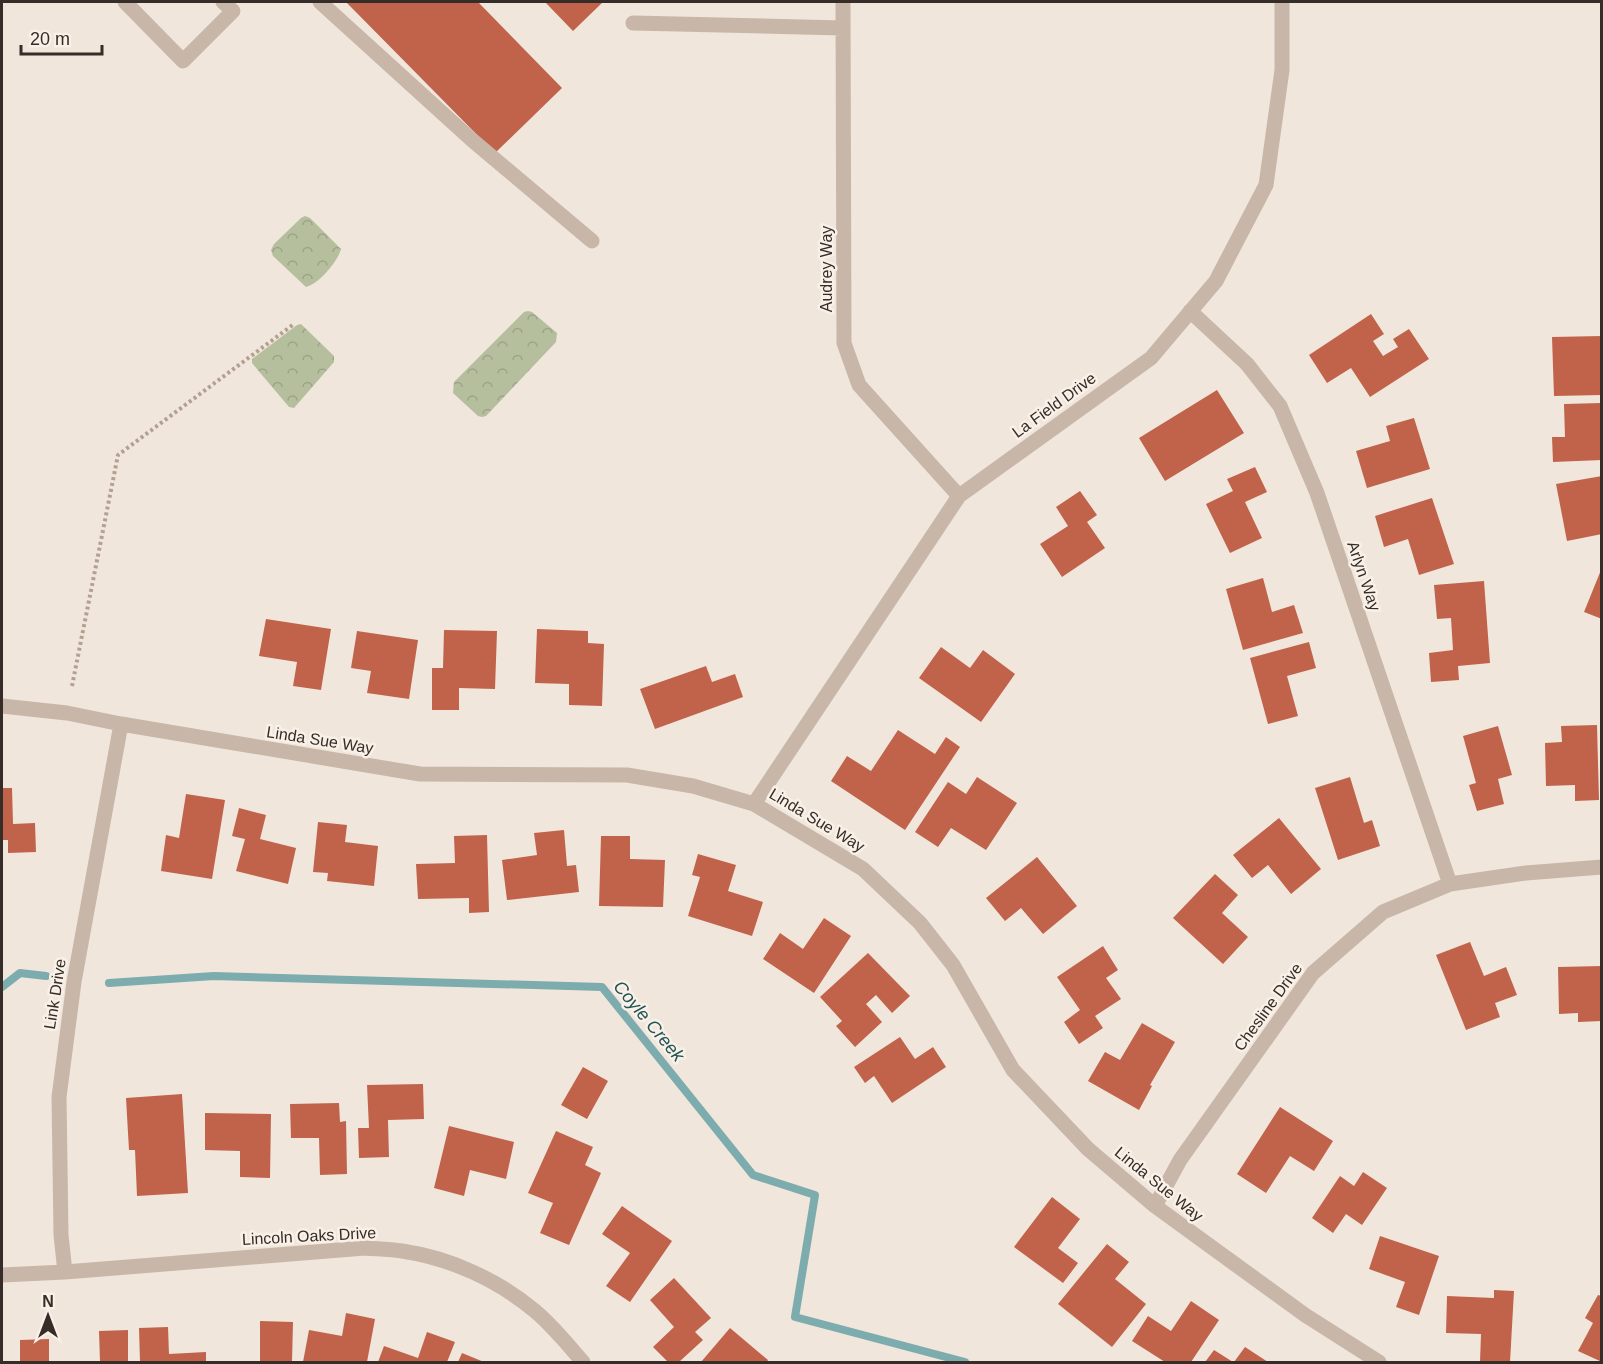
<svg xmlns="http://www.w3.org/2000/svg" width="1603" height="1364" viewBox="0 0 1603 1364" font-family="Helvetica,sans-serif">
<defs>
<pattern id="forest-crowns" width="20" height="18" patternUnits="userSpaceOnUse" patternTransform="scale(1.5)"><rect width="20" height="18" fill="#b5bf9d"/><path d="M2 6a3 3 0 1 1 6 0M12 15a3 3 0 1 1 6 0" fill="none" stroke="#9ca487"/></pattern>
</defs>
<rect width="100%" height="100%" fill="#f1e6dc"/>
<path fill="url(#forest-crowns)" d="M305 216 310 218 341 249C338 261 319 284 306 287L273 256 271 250 274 244 301 218Z
M528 311 532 312 557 333 556 342 486 416 482 417 478 416 453 393 454 382 524 312Z
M301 324 334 356V362L294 408 289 407 252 363V359L297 325Z"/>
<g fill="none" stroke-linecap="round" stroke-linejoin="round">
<path stroke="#7cacad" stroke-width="8" d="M109 983 214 976 602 987 753 1175 815 1195 795 1317 965 1362
M2 987 20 973 46 976"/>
</g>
<path fill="#c0634a" d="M346 2H478L562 88 495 153Z
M545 2H603L573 31Z
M1371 314 1384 334 1373 341 1383 356 1398 347 1393 339 1409 329 1429 359 1370 397 1351 368 1327 383 1309 355Z
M1602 336V395L1554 396 1552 337Z
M1217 390 1244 433 1165 481 1139 438Z
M1602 403V460L1553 462 1552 437H1565L1564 404Z
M1414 418 1430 469 1367 488 1356 451 1390 441 1386 426Z
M1255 467 1267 492 1245 502 1262 538 1230 553 1206 504 1233 491 1227 479Z
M1602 476V534L1567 541 1556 484Z
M1080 491 1097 515 1087 522 1105 548 1062 577 1040 544 1068 526 1056 507Z
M1432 498 1454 564 1419 575 1408 539 1384 547 1375 516Z
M1601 570H1602V619L1584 612Z
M1263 578 1272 612 1294 605 1303 633 1243 650 1226 589Z
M1484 581 1490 663 1458 666 1459 680 1431 682 1429 653 1453 650 1451 618 1437 619 1434 585Z
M266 619 331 629 321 690 293 686 297 662 259 656Z
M537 629 588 631V643L604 644 602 706 569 705V684L535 683Z
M444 630 497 631 495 689 459 688V710H432V668H443Z
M357 631 418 640 409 699 367 693 371 671 351 668Z
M1309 642 1316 668 1287 676 1298 716 1268 724 1250 658Z
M941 647 970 668 983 650 1015 674 981 722 919 678Z
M706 666 712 682 735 674 743 697 655 729 640 689Z
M1597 725 1599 800 1575 801V785L1546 786 1545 743 1562 742 1561 726Z
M1498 726 1512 775 1498 779 1504 804 1477 811 1469 785 1476 783 1463 736Z
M898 730 935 754 946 737 960 747 905 830 831 781 847 756 871 771Z
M977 777 1017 803 986 850 951 828 938 847 915 832 948 782 966 794Z
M1350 777 1364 823 1372 820 1380 846 1338 860 1315 788Z
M2 788H12L13 824 35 823 36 852 8 853V840H2Z
M186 794 225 800 212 879 161 871 166 835 179 838Z
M239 808 266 815 260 839 296 848 288 884 236 871 245 839 232 836Z
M1279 818 1321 869 1291 894 1268 865 1252 878 1233 855Z
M318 822 347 825 345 842 378 846 374 886 327 881 328 873 313 872Z
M564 830 567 866 576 865 579 892 507 900 502 860 537 855 534 833Z
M487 835 489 912 469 913V898L418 899 416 864 455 863 454 836Z
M601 836H630V859L665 860 663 907 599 906Z
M698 854 736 865 728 891 763 902 752 936 688 916 700 877 692 875Z
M1037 857 1077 906 1043 934 1021 908 1005 921 986 898Z
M1215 874 1238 895 1222 913 1248 937 1223 964 1173 918Z
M824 918 851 936 814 993 763 959 780 933 803 949Z
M1470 942 1484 976 1506 967 1517 995 1495 1003 1500 1017 1466 1030 1436 955Z
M1103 946 1118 970 1106 978 1121 999 1095 1016 1103 1028 1079 1044 1064 1022 1080 1010 1057 977Z
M868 953 910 996 892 1013 876 995 866 1004 882 1022 855 1047 836 1026 842 1021 820 997Z
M1602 966V1021L1578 1022V1013L1559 1014 1558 967Z
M1142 1023 1175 1042 1150 1085 1152 1086 1139 1110 1088 1081 1105 1052 1120 1060Z
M900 1037 915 1059 933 1047 946 1067 892 1103 874 1076 865 1083 854 1067Z
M583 1067 608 1081 587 1119 561 1105Z
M423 1084 424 1119 388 1120 389 1157 359 1158 358 1128H369L367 1085Z
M182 1094 188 1193 137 1196 135 1150H129L126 1098Z
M339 1103 340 1122 346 1121 347 1174 320 1175 319 1138H291L290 1104Z
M1280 1107 1333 1141 1314 1171 1290 1156 1266 1193 1237 1174Z
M205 1113 271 1114 270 1178 240 1177V1151L205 1150Z
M449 1126 514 1142 506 1179 470 1170 464 1196 434 1188Z
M556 1131 593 1147 585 1165 601 1173 569 1245 540 1233 553 1203 528 1193Z
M1363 1172 1387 1188 1362 1225 1346 1214 1333 1233 1312 1218 1340 1176 1354 1186Z
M1052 1197 1080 1219 1058 1248 1078 1263 1063 1283 1014 1247Z
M622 1206 672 1241 630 1302 606 1286 630 1253 602 1234Z
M1380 1236 1439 1256 1419 1315 1396 1307 1405 1282 1369 1269Z
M1107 1244 1129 1262 1115 1279 1146 1304 1112 1347 1058 1304Z
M674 1278 711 1318 695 1332 703 1340 679 1362H668L653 1347 674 1327 650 1300Z
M1494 1290 1514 1291 1510 1362H1480L1481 1334 1446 1333 1447 1296 1494 1298Z
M1598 1295 1602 1296V1362L1578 1351 1593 1323 1585 1318Z
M1191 1301 1219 1320 1191 1362H1165L1132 1341 1148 1316 1171 1331Z
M346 1313 375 1319 367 1362H303L309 1330 342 1336Z
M260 1321 293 1322 292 1362H260Z
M168 1327 169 1354 206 1352V1362H140L139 1328Z
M730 1328 768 1360 767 1362H701Z
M128 1330V1362H100L99 1331Z
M427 1332 455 1342 447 1362H378L384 1346 418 1358Z
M49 1339V1362H20V1340Z
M1245 1347 1268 1362H1234Z
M1214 1350 1233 1362H1205Z
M462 1353 484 1362H458Z"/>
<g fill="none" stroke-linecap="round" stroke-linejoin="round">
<path stroke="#b4a093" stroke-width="4" stroke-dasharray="3 3" stroke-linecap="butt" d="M72 686 118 455 294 324"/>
<path stroke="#c8b6a9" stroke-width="15" d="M125 2 183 61 233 11 223 2
M320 2 472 140 592 241
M843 2 844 343 859 385 959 496
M633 23 843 28
M1190 311 1247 364 1280 406 1317 493 1450 884
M2 706 67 713 121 724 420 774 627 775 693 786 754 804 863 869 920 923 953 965 1013 1070 1088 1149 1155 1206 1305 1315 1379 1362
M754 804 959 496 1151 358 1216 281 1266 185 1282 70V2
M1155 1206 1180 1160 1313 973 1383 912 1450 884 1526 873 1602 867
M65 1272 61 1235 59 1097 74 982 121 724
M2 1275 65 1272 365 1248C377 1249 389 1249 402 1251 450 1258 498 1280 535 1311 553 1326 568 1345 583 1362"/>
</g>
<g text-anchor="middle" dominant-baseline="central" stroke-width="5" stroke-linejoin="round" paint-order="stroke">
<g font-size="16" fill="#362c28" stroke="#f9f1e8">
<text transform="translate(826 269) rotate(-90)">Audrey Way</text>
<text transform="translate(1054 405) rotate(-36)">La Field Drive</text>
<text transform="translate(1364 576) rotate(71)">Arlyn Way</text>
<text transform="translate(320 740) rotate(9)">Linda Sue Way</text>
<text transform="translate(817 820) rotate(31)">Linda Sue Way</text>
<text transform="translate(55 994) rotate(-81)">Link Drive</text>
<text transform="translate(1268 1007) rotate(-54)">Chesline Drive</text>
<text transform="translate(1159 1184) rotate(39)">Linda Sue Way</text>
<text transform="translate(309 1236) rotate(-3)">Lincoln Oaks Drive</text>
</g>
<g font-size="18" font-style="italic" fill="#205455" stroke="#f9f1e8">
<text transform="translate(649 1021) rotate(50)">Coyle Creek</text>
</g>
</g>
<rect width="1603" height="1364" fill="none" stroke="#362c28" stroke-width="6"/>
<g transform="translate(48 1316)" stroke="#f9f1e8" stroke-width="4.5" paint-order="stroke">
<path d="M0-4.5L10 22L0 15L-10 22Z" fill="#362c28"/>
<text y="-9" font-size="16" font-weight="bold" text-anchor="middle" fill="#362c28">N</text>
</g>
<path d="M21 45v9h81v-9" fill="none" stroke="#362c28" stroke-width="3"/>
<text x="30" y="45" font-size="18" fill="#362c28" stroke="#f9f1e8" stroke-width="4.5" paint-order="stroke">20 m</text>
</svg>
